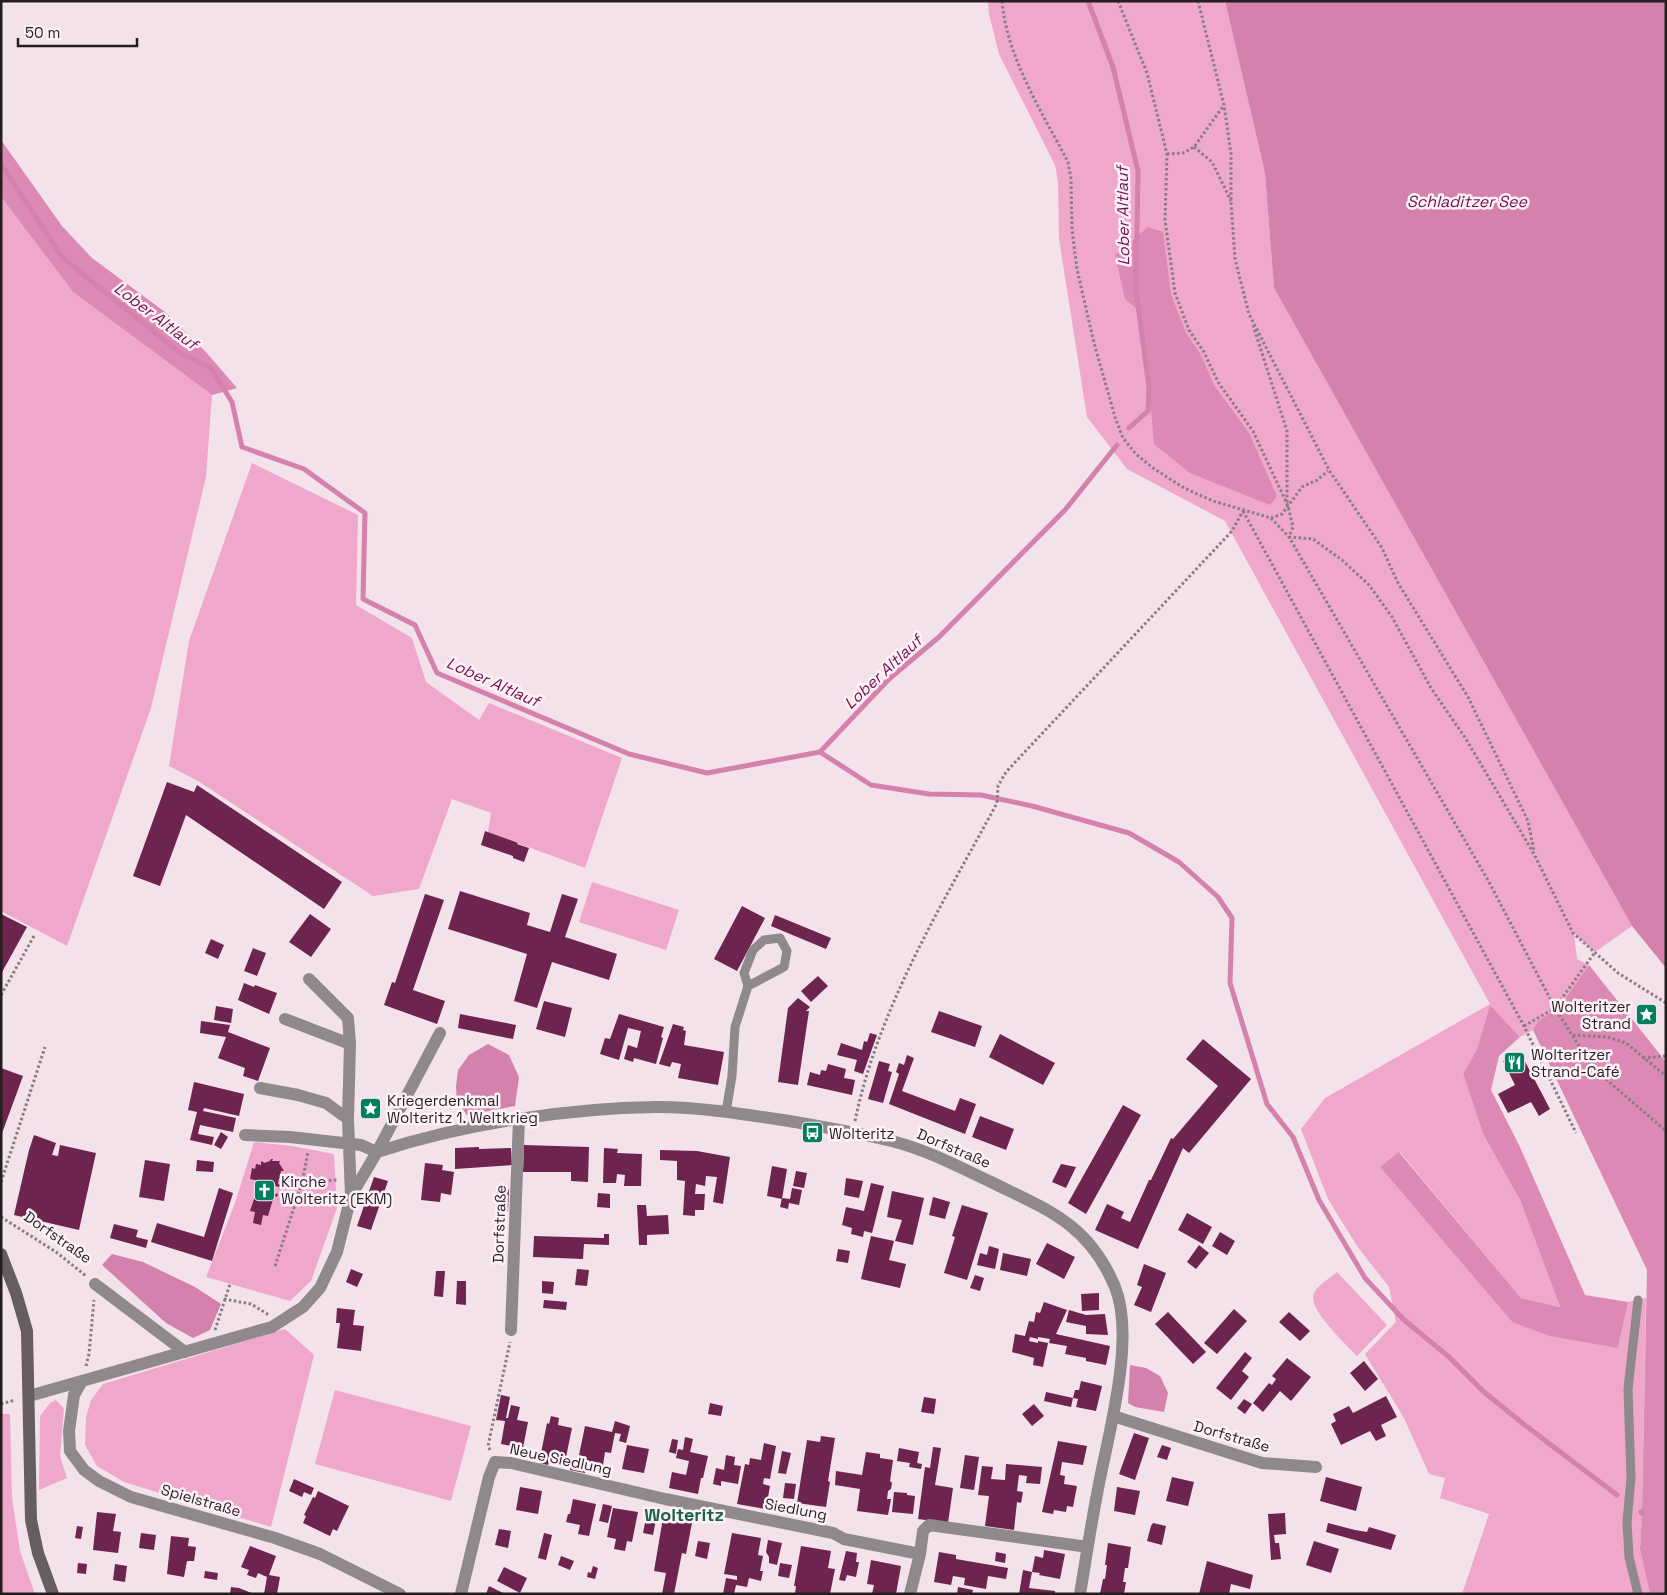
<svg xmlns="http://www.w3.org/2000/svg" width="1667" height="1595" viewBox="0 0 1667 1595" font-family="'Space Grotesk',sans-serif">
<rect width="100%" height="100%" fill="#f3e2ea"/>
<path fill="#efa7cc" d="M988 1H1225L1265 173 1274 288 1632 926 1595 952 1574 934 1577 959 1589 965 1559 1007 1538 1021 1533 1030 1520 1037 1490 1005 1477 1049 1463 1074 1483 1134 1520 1200 1560 1307 1521 1298 1400 1152 1380 1167 1512 1322 1618 1348 1628 1302 1646 1298 1642 1510 1640 1549 1650 1594H1462L1489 1514 1440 1498 1445 1478 1429 1474 1404 1418 1365 1354 1396 1322 1389 1287 1357 1246 1328 1199 1301 1129 1325 1098 1490 1004 1225 521 1127 469 1087 417 1059 239 1058 182 1055 165 999 54 989 14Z
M1 197 73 292 212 395 206 477 151 708 67 946 1 911Z
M252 463 358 515 356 605 412 638 426 682 479 720 489 703 622 758 585 868 488 832 491 813 452 799 419 889 373 896 198 781 169 766 189 641Z
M592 882 679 910 666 950 579 922Z
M254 1142 292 1146 334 1154 337 1208 311 1281 290 1301 206 1277 235 1203Z
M1337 1272 1387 1325 1357 1356C1347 1345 1306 1308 1314 1293 1318 1285 1330 1278 1337 1272Z
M285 1329 314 1355 271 1527 124 1482 97 1466 85 1445 86 1417 91 1400 103 1384Z
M335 1390 471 1426 451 1501 315 1464Z
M56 1400 64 1409 60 1456 67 1478 39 1490 40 1416 50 1403Z
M1 1414H10L12 1498 20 1551 35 1594H1Z"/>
<path fill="#dc89b5" d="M1 140 62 226 92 258 165 312 205 351 237 388 212 395 73 292 1 197Z
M1148 227 1163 232 1171 294 1186 333 1201 355 1214 385 1249 433 1277 496 1270 505 1190 473 1154 444 1149 385 1138 310 1125 299 1115 255Z
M1589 965 1666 1062V1594H1650L1640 1549 1642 1510 1647 1270 1533 1030 1538 1021 1559 1007Z
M1490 1005 1520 1037 1499 1056 1491 1090 1519 1145 1585 1295 1628 1302 1618 1348 1550 1336 1512 1322 1380 1167 1399 1152 1521 1298 1560 1307 1520 1200 1483 1134 1463 1074 1477 1049Z"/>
<path fill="#d481ae" d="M1225 1H1666V968L1632 926 1274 288 1265 173Z
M488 1044 509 1055 519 1077 515 1106 467 1115 457 1102 456 1087 458 1070 469 1055Z
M112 1254 143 1262 195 1287 221 1304 210 1330 193 1338 166 1323 102 1265Z
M1130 1365 1146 1368 1160 1376 1168 1393 1164 1412 1135 1407 1128 1403Z"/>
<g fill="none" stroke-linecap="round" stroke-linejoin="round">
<path stroke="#d481ae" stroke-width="5" d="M1088 1 1113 67 1138 171 1136 291 1149 387 1148 411 1129 428
M1 164 62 257 180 353 211 368 232 402 242 447 304 469 365 513 363 599 415 625 437 673 629 754 707 773 820 752 889 679 939 637 1065 510 1117 445
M820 752 871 785 929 794 981 795 1032 806 1129 833 1179 862 1218 897 1232 918 1230 983 1267 1104 1293 1137 1319 1200 1365 1278 1403 1319 1449 1357 1484 1392 1521 1422 1617 1495
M1641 1512 1642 1513"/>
</g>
<path fill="#6d244f" d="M167 782 194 792 197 785 342 882 324 909 186 815 160 886 133 876Z
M485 831 518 843 517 844 529 848 524 862 513 858V856L481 845Z
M460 891 530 913 527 925 550 932 562 894 578 899 565 937 617 954 609 980 552 962 537 1008 514 1001 527 954 448 929Z
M425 894 444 900 413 990 445 1001 437 1024 384 1005 392 982 395 983Z
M742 906 765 918 737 971 714 959Z
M1 914 27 927 1 974Z
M310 914 331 929 311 957 289 942Z
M775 915 831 938 826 949 771 926Z
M211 939 224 945 218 959 205 953Z
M253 948 266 953 257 976 244 971Z
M818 976 828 986 811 1002 801 991Z
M244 983 254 987 255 985 277 993 269 1014 238 1000Z
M798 998 810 1007 806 1011H809L798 1085 778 1082 788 1008Z
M544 1001 572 1008 565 1037 536 1029Z
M216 1006 233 1009 231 1023 214 1020Z
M939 1011 982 1026 975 1047 931 1032Z
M460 1014 516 1025 513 1039 458 1028Z
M619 1014 664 1027 661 1037 663 1038 656 1064 634 1058 633 1062 624 1059 628 1045 637 1048 641 1031 628 1028 619 1060 600 1054 605 1038 610 1039Z
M201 1021 230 1025 228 1032 270 1048 258 1081 243 1076 245 1068 218 1058 226 1037 200 1033Z
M673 1024 684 1027 683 1030 686 1031 684 1045 724 1052 718 1085 678 1078 681 1064 672 1062 670 1067 659 1064Z
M870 1033 877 1035 863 1074 854 1071 857 1060 837 1055 841 1043 862 1050 864 1041 867 1042Z
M1000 1034 1055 1063 1043 1085 989 1057Z
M1203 1039 1251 1079 1189 1153 1183 1148 1138 1249 1095 1230 1107 1204 1124 1212 1121 1218 1130 1222 1149 1180H1151L1171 1138 1173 1139 1218 1086 1186 1059Z
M1520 1052 1550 1109 1539 1116 1531 1102 1508 1113 1498 1094 1515 1085 1503 1061Z
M907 1055 914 1058 902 1091 955 1111 960 1098 976 1104 965 1134 889 1104 899 1074 896 1072 899 1063 904 1065Z
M879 1061 890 1064 888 1071 892 1072 883 1103 868 1099Z
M828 1064 846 1069 844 1078 855 1080 852 1095 807 1085 810 1072 820 1075 821 1070 826 1071Z
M1 1068 23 1076 1 1136Z
M194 1082 244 1094 239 1116 204 1108 203 1111 236 1118 233 1132 200 1125 198 1134 214 1137 212 1145 190 1140 197 1112 188 1110Z
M1123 1105 1141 1115 1086 1214 1068 1203Z
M980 1116 1014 1129 1006 1150 972 1137Z
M221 1132 228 1137 221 1149 214 1145Z
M34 1135 56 1143 52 1155 58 1156 60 1145 96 1153 79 1230 14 1215 29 1150Z
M524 1145 589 1147 588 1182 571 1181V1172H523Z
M479 1147V1149L511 1148 512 1165 455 1169V1148Z
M604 1148 618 1149 617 1153 642 1154 641 1186H624L625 1175 617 1174 616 1183H603Z
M660 1150 697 1151 730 1157 723 1204 713 1202 717 1177 706 1176 705 1186 696 1184 695 1194H705L704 1210H695V1216L683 1215 685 1181 677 1180V1161L660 1160Z
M271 1159H273L272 1161H280L279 1163 284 1171H281L280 1176 282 1177 281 1179 279 1178 278 1184 280 1185 279 1187 275 1186 273 1193 278 1194 277 1197 274 1196 268 1216 263 1215 261 1225 253 1223 255 1212 250 1211 260 1181 250 1179 252 1168 255 1169 256 1164 261 1165V1162L262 1161 264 1163 270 1161Z
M145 1160 170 1164 164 1201 139 1197Z
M197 1160 214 1162 213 1172 196 1171Z
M425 1163 443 1165 442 1170 454 1172 451 1195 441 1193 440 1202 421 1200Z
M1061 1164 1076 1167 1066 1188 1052 1182Z
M772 1166 787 1169 782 1199 767 1196Z
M796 1171 807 1173 804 1188 793 1186Z
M374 1177 388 1181 371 1230 357 1226Z
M846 1178 863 1181 859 1198 844 1195Z
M871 1183 884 1186 872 1233 864 1231 863 1237 851 1234 852 1228 842 1225 846 1207 864 1211Z
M219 1188 233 1193 212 1261 151 1242 157 1223 204 1237Z
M792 1188 802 1190 799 1205 789 1203 788 1209 780 1207 782 1198 790 1199Z
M499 1189H509L508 1211H498Z
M892 1191 924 1198 913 1245 895 1241 902 1220 887 1217Z
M598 1193 610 1194V1208L597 1207Z
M933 1197 950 1202 945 1219 929 1215Z
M637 1205H646L647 1216 668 1215 669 1234 647 1235V1245H639Z
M962 1205 988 1213 967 1280 944 1273 955 1237 952 1236Z
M1187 1213 1212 1227 1203 1244 1178 1230Z
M114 1224 138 1230 136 1237 148 1240 146 1248 110 1238Z
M1220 1232 1235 1241 1227 1255 1212 1246Z
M604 1234H609V1245L584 1244 583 1259 533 1257 534 1236 604 1238Z
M871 1236 894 1241 889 1260 906 1264 900 1288 861 1279Z
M1047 1243 1075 1257 1064 1279 1036 1264Z
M1199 1245 1209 1253 1196 1269 1187 1262Z
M989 1246 999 1249 995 1269 977 1265 980 1253 987 1255Z
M838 1249 850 1251 848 1263 836 1261Z
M1003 1253 1031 1259 1027 1276 1000 1270Z
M1144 1264 1166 1273 1151 1312 1134 1305 1142 1287 1137 1285Z
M351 1269 363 1274 357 1287 346 1282Z
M577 1269 589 1270 587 1286 575 1285Z
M436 1271H445L443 1297 434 1296Z
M975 1275 984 1278 980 1291 970 1288Z
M457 1281H466V1305L456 1304Z
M542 1281 554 1282 553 1294 542 1293Z
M1099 1293V1310L1082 1311 1081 1294Z
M544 1300 567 1302 566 1310 543 1308Z
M1044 1302 1067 1310 1056 1334 1110 1346 1106 1365 1086 1361V1358L1065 1354 1067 1346 1049 1343 1050 1339 1038 1337V1339L1030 1337 1029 1341 1038 1343V1341L1048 1343 1043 1367 1033 1365 1034 1358 1012 1352 1015 1334 1025 1336 1029 1321 1034 1322 1036 1312 1040 1313Z
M337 1308 355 1310 353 1325 364 1326 361 1351 337 1348 340 1323H336Z
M1234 1309 1247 1321 1217 1354 1204 1343Z
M1069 1310 1086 1315 1105 1314 1108 1335 1086 1334V1326L1066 1322Z
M1168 1312 1206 1352 1193 1364 1155 1324Z
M1289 1312 1310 1331 1300 1341 1279 1322Z
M1245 1352 1252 1358 1242 1371 1249 1377 1231 1400 1216 1388Z
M1287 1358 1311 1377 1291 1401 1280 1391 1263 1412 1253 1403 1269 1383 1272 1385 1276 1379 1272 1376Z
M1364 1361 1378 1379 1365 1391 1350 1373Z
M1081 1381 1102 1386 1096 1411 1076 1407 1078 1399 1073 1398 1075 1390H1079Z
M1046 1392 1073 1398 1071 1407 1044 1401Z
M501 1395 510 1397 506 1418H508L511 1405 520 1407 517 1420 528 1422 523 1448 501 1444 505 1421 496 1420Z
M1386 1396 1397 1417 1381 1425 1386 1436 1376 1441 1370 1431 1341 1445 1331 1424 1336 1421 1333 1414 1349 1406 1353 1413Z
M924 1397 936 1399 934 1414 921 1412Z
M1244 1399 1252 1404 1245 1414 1237 1408Z
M710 1403 723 1406 721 1416 708 1414Z
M1034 1404 1044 1416 1032 1426 1022 1414Z
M551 1416 559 1418 558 1425 572 1428 566 1457 551 1454 548 1465 539 1463 547 1423 549 1424Z
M615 1421 630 1426 626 1443 619 1441 621 1434 615 1433 611 1453 605 1452 603 1465 587 1462 585 1473 570 1470 572 1459 578 1460 585 1426 612 1432Z
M1134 1433 1149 1438 1135 1480 1119 1474Z
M821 1436 835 1438 828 1481 830 1482 826 1507 797 1503 807 1440 820 1442Z
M685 1437 693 1439 690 1452 708 1456 703 1478H701L698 1494 669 1488 672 1472 686 1475 689 1461 676 1458 678 1449 683 1450Z
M672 1439 678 1440 676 1454 669 1452Z
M1058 1441 1087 1446 1083 1465 1062 1462 1060 1475 1065 1476 1064 1484 1077 1486 1073 1507 1067 1506 1066 1512 1054 1510 1053 1514 1042 1512Z
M764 1443 776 1446 770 1479 764 1478 763 1484 770 1486 766 1509 737 1504 745 1464 749 1465 750 1458 761 1460Z
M627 1445 649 1449 644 1473 622 1469Z
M1162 1445 1171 1448 1167 1460 1157 1457Z
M933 1447 941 1448 935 1485 953 1488 948 1523 918 1519 925 1467 930 1468Z
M899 1448 919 1452 917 1463 922 1464 921 1469 909 1467 910 1463 897 1461Z
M782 1451 791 1453 786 1474 778 1473Z
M866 1452 880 1454V1458L893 1460 890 1481 892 1483 891 1489 888 1491 887 1499H891L888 1515 857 1511 860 1489 835 1485 836 1471 862 1475Z
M726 1455 735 1457 734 1465 741 1466 738 1484 721 1481V1486L713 1484 716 1468 724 1470Z
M965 1455 979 1457 974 1490 960 1488Z
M1006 1464 1042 1467 1040 1484 1026 1483 1027 1476 1019 1475 1017 1491 1023 1492 1021 1503 1017 1502 1014 1530 985 1526 989 1496 978 1495 982 1466 993 1467 991 1479 1005 1480Z
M1172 1477 1194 1482 1188 1506 1166 1501Z
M1326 1477 1362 1487 1356 1511 1320 1501Z
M294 1479 314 1488 311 1495 304 1492 302 1497 289 1491Z
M785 1483 796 1484 794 1499 783 1498Z
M520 1487 542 1491 538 1514 516 1510Z
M1117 1487 1140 1491 1135 1515 1114 1511Z
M318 1491 349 1506 337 1531 333 1529 330 1536 303 1523 306 1516 304 1515 313 1497 315 1498Z
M894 1492 907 1493V1495L915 1496 913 1514 892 1512Z
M573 1499 596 1504 589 1536 578 1534 580 1525 566 1522 568 1514H570Z
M603 1504 612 1506 608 1523 599 1521Z
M613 1508 638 1512 632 1542 627 1541 625 1551 614 1549 616 1539 607 1537Z
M97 1512 116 1514 113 1531 121 1532 118 1553 93 1550Z
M1285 1513 1286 1534 1274 1535 1275 1543H1279L1281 1559 1271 1560 1268 1514Z
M646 1518 656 1520 653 1535 643 1533Z
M663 1518 692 1523 686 1554 682 1553 674 1594H662L666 1573 654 1571Z
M1153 1523 1166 1526 1162 1545 1147 1541 1151 1526Z
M1328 1523 1355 1530 1367 1532 1369 1527 1396 1535 1391 1550 1326 1532Z
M77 1526 83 1527 81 1539 75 1538Z
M499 1529 511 1531 508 1548 495 1545Z
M141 1533 156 1535 154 1550 139 1548Z
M544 1533 552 1535 546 1560 538 1558Z
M732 1533 761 1538 758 1555 763 1556 760 1571H763L761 1581 749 1578 747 1587 736 1585 734 1594H723L726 1578 737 1580V1576L724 1574Z
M171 1536 189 1538 188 1546 196 1547 194 1561H187L184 1577 167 1574Z
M768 1540 782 1543 777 1565 769 1563V1557L766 1552Z
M698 1541 710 1543 707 1559 695 1556Z
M1314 1541 1339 1549 1331 1573 1306 1565Z
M1108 1543 1131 1547 1128 1568H1125L1123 1582H1126L1124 1594H1100L1103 1579H1105L1107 1565H1105Z
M250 1546 276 1556 269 1575 280 1577 277 1594H264L267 1577 258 1573 256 1578 247 1575 249 1570 241 1567Z
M801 1546 831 1551 828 1568 835 1569 830 1594H795L796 1586H794Z
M1044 1550 1065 1554 1060 1579 1039 1575 1040 1573 1032 1572 1035 1556 1043 1558Z
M846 1551 857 1553 856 1562H859L856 1577 847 1575 845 1581 839 1580Z
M939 1552 956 1555V1559L1008 1568 1006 1579 988 1576 986 1589 964 1585 965 1578 953 1576 951 1585 934 1582Z
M996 1552 1006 1554 1005 1563 995 1561Z
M561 1556 574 1561 570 1570 558 1565Z
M871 1560 901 1566 896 1594H872L874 1585 867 1584Z
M1207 1561 1253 1575 1250 1589 1231 1584 1229 1594H1199Z
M78 1563 87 1564 86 1574 77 1573Z
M780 1563 792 1565 789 1578 778 1576Z
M115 1564 127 1566 125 1582 113 1580Z
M593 1566 598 1568 595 1579 587 1577 588 1572 591 1573Z
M504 1567 527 1578 520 1593 497 1581Z
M1023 1570 1032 1572 1029 1588 1055 1591V1594H1019Z
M205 1571 218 1573 217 1580 204 1578Z
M489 1586 505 1594H486Z
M231 1587 239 1588 254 1594H230Z
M958 1587 973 1590 972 1594H957Z"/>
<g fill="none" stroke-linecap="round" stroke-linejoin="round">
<path stroke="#877c81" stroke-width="3" stroke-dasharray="2.5 2.5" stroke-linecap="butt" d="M1002 1C1007 58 1042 112 1068 162L1071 179 1072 230 1077 269 1094 343 1115 417 1123 438 1136 454 1153 468 1184 488 1213 501 1271 518 1289 537 1489 882 1555 1008 1593 1068 1666 1131
M1118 1 1147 73 1167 154 1165 220 1175 293 1189 330 1204 352 1218 382 1253 431 1288 506 1293 527 1289 537 1313 539 1342 560 1369 585 1392 617 1431 688 1466 739 1534 854 1573 933 1618 973 1666 1003
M1198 1 1224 105 1231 154V202L1235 259 1249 314 1329 470 1382 548 1398 583 1468 697 1528 821 1534 851
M1194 147 1212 162 1231 201
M1167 154 1183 153 1194 147 1224 105
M1253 325 1287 431V503
M1243 511 1524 1026 1576 1133
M1271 518 1282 514 1302 487 1317 480 1328 471
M1 995 34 936
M1524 1026 1555 1008 1595 952
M1573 1035 1607 1037 1626 1043 1666 1076
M1643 1058 1666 1056
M855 1121C879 1006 942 905 997 803L998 786 1006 772 1232 531 1243 511
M1 1182 45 1047
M284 1184 337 1180
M1 1217 56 1252 86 1276
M275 1266 302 1183 308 1152
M224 1299 251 1304 269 1315
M215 1330 230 1284
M86 1366 89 1354 94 1300
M1 1404 15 1400
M490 1450 488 1446 510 1342"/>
<path stroke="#90898c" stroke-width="9" d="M726 1112 732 1076 735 1027 748 986 784 967 787 951 780 938 764 940 753 950 744 973 748 986
M1638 1594 1629 1557 1627 1522 1631 1478 1628 1389 1638 1300"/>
<path stroke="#90898c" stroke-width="12" d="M309 979 348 1018 350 1044
M285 1019 350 1044 348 1119 351 1196
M260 1088 298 1095 326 1103 348 1119
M245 1135 290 1137 361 1145 377 1152 440 1033
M95 1284 185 1352
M511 1330 519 1119
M82 1381 74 1395 69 1431 70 1451 84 1470 99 1481 131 1497 275 1538 320 1554 400 1594
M29 1396 272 1327 303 1307 320 1288 337 1252 351 1196 377 1152C463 1124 567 1108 657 1107 703 1107 750 1115 795 1122 829 1128 865 1134 899 1143 931 1152 961 1168 991 1182 1048 1210 1089 1224 1115 1287 1136 1339 1108 1435 1098 1489 1091 1524 1086 1559 1080 1594
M1113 1416 1262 1463 1316 1467
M920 1554 923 1531 929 1525 1088 1547
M461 1594 489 1477 495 1462 511 1463 665 1499 833 1533 844 1539 920 1554 910 1594"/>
<path stroke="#665d61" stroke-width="12" d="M1 1254 16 1293 27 1331 31 1520 38 1553 53 1594"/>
</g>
<defs>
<symbol id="sight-square" viewBox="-11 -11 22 22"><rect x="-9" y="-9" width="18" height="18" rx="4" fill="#017f5e" stroke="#fef1f7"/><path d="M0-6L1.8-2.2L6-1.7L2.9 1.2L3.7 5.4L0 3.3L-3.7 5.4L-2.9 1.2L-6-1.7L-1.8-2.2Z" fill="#fff"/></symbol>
<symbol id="restaurant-square" viewBox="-11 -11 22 22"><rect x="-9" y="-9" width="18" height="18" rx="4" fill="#017f5e" stroke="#fef1f7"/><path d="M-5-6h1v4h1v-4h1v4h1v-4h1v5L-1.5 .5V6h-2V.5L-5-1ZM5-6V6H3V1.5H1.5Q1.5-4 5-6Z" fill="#fff"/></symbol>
<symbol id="bus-square" viewBox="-11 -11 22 22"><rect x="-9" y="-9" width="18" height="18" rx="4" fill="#017f5e" stroke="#fef1f7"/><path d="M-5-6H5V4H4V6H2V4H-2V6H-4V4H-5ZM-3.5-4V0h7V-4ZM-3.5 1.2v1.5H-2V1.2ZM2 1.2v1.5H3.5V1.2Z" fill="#fff"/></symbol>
<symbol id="church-square" viewBox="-11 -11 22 22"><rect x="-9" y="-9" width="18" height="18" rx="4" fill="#017f5e" stroke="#fef1f7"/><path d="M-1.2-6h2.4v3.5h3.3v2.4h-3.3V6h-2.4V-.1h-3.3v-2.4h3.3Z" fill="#fff"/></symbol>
</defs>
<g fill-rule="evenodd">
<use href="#sight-square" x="1634" y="1002" width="25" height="25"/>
<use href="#restaurant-square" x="1502" y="1050" width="25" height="25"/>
<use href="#sight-square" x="358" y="1096" width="25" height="25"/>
<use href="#bus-square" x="800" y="1120" width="25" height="25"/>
<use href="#church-square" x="252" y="1178" width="25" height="25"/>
</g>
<g text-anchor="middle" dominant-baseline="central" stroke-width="5" stroke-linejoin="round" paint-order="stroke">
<g font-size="15" fill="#241e21" stroke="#fef1f7" text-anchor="start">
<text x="1631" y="1006" text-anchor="end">Wolteritzer<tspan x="1631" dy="17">Strand</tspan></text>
<text x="1531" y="1054">Wolteritzer<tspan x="1531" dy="17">Strand-Café</tspan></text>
<text x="387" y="1100">Kriegerdenkmal<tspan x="387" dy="17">Wolteritz 1. Weltkrieg</tspan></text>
<text x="829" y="1133">Wolteritz</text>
<text x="281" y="1181">Kirche<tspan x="281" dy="17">Wolteritz (EKM)</tspan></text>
</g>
<g font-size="15" fill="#241e21" stroke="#fef1f7">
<text transform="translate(954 1148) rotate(23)">Dorfstraße</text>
<text transform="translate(499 1224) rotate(-88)">Dorfstraße</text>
<text transform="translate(58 1237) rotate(35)">Dorfstraße</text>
<text transform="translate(1232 1436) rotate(16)">Dorfstraße</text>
<text transform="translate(561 1459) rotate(12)">Neue Siedlung</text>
<text transform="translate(201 1500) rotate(16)">Spielstraße</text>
<text transform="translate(796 1509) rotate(11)">Siedlung</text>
</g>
<g font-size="16" font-style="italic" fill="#731050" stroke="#fef1f7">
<text x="1467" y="201">Schladitzer See</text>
<text transform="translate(1123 216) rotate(-91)">Lober Altlauf</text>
<text transform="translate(156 316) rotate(37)">Lober Altlauf</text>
<text transform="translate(883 672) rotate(-43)">Lober Altlauf</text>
<text transform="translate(493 682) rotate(24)">Lober Altlauf</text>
</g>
<g font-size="18" font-weight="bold" fill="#1a624a" stroke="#fef1f7">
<text x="684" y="1514">Wolteritz</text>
</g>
</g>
<rect width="1667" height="1595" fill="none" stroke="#241e21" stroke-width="5"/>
<path d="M18 38v8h119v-8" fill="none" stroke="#241e21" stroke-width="2.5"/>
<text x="25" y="38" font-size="15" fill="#241e21" stroke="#fef1f7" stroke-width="4" paint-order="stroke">50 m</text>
</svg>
